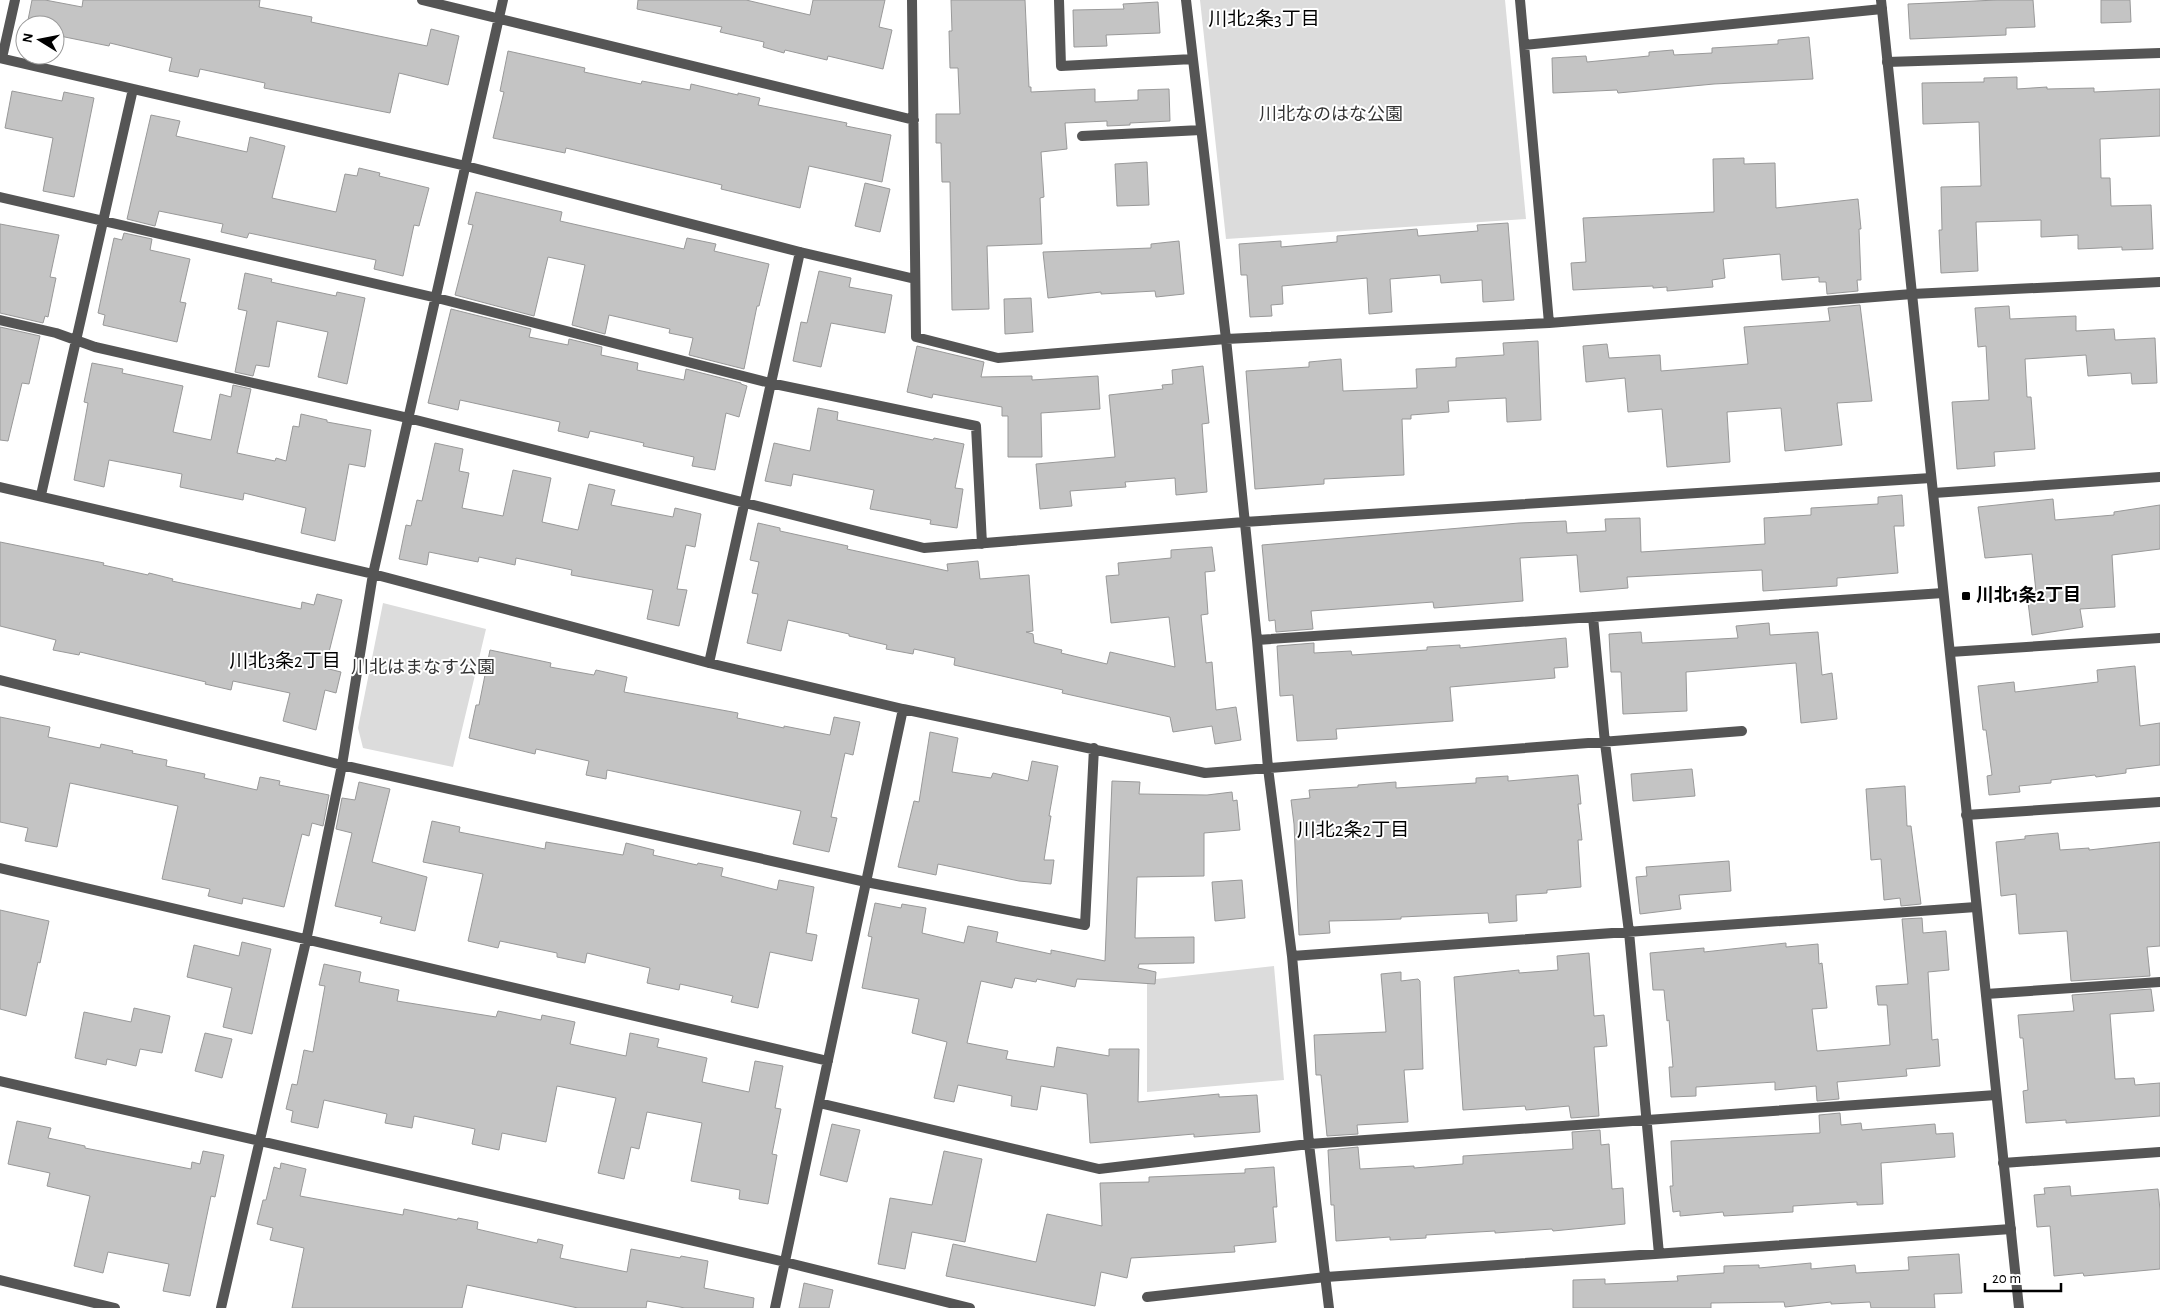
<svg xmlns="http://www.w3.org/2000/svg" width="2160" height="1308" viewBox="0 0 2160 1308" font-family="'Alegreya Sans','Noto Sans JP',sans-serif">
<rect width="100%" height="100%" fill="#fff"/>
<path fill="#dcdcdc" d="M1200 0H1505L1526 219 1226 239Z
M383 603 486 629 453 767 363 748 358 728Z
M1274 966 1284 1080 1147 1092V980Z"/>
<path fill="#c4c4c4" stroke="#999" d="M32 0H45L82 7 83 0H260L259 7 312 17 311 22 427 46 431 29 459 36 448 85 399 73 390 113 264 88 265 83 200 69 198 77 169 71 172 58 110 43 109 46 55 35V25H27Z
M638 0H746L810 15 813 0H885L879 27 892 30 883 69 828 56 827 60 785 50 784 53 763 47 764 42 720 32 722 27 637 9Z
M951 0H1025L1029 87H1031V92L1095 89V102L1138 100V90L1169 89 1170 121 1130 123V125L1107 126V121L1065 123 1067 149 1041 152 1044 197 1040 198 1042 244 987 246 989 309 952 310 950 182H942L941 143H936V114H960L958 68H950L949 31H952Z
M1997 0H2033L2035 27 2006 28V35L1910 39 1908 4Z
M2101 0H2130L2131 22 2101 23Z
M1158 2 1160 33 1106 35 1107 46 1074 47 1073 10 1124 9 1123 4Z
M1809 37 1813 79 1714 84 1618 93 1617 90 1553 93 1552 58 1586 56 1587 62 1649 56V52L1673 50 1674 55 1712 53V48L1778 44V40Z
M508 51 585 68 584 72 641 84 642 81 690 90 691 84 738 95V93L760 98 758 105 847 123 846 126 891 135 882 182 809 166 800 208 721 189 722 185 566 148 565 153 493 138 504 92 500 91Z
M2017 77V89L2047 87V89L2094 88V92L2160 89V136L2100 139 2101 178H2110L2111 206 2151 205 2153 249 2122 250V247L2078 249V235L2041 237V220L1976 222 1978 271 1941 273 1939 230H1942L1941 187 1981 186 1979 122 1923 124 1922 83 1984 82V78Z
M12 91 62 101 64 92 94 98 74 197 43 191 53 138 5 128Z
M151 115 180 121 176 136 247 152 250 137 285 146 272 198 336 212 345 174 357 176 359 168 380 173 379 176 429 188 419 226 414 225 403 276 374 269 376 260 249 233 247 238 221 232 223 224 159 211 155 226 127 219Z
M1744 158V164L1775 163 1776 208 1858 199 1861 229H1859L1861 280H1857L1858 291 1827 294 1826 282H1819V277L1782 280 1780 254 1723 259 1725 278 1712 280 1713 287 1667 291V287L1653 288V286L1573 290 1571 263 1586 262 1583 218 1714 212 1713 159Z
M1147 162 1149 205 1117 206 1115 164Z
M865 183 890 189 880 232 855 226Z
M476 192 562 212 560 221 684 249 687 238 716 244 714 251 769 264 759 306H757L744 369 689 355 693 338 669 333 670 329 609 315 605 334 572 325 585 265 548 257 534 316 455 295 473 225 468 224Z
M1508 223 1514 300 1483 302 1482 280 1441 283 1440 275 1390 279 1392 312 1369 314 1367 278 1282 286 1283 304 1271 305 1272 316 1250 317 1247 275H1241L1239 244 1281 241V247L1337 242V236L1417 229 1418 236 1478 231 1477 225Z
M0 224 59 235 50 277 56 278 48 317 45 316 43 323 0 313Z
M124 233 152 239 150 250 190 259 180 302 186 303 177 342 103 325 105 315 98 313 114 238 122 240Z
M1179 241 1184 294 1156 297 1155 291 1101 294V292L1048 298 1043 252 1151 248V244Z
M819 271 851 278 849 287 892 295 885 333 831 323 821 367 793 361 801 322 807 323Z
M245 273 272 279 271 282 336 296 337 292 365 298 347 384 318 377 328 332 277 321 269 367 256 365 253 376 235 372 247 311 238 309Z
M1031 298 1033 332 1005 334 1004 299Z
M1860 305 1872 401 1837 403 1842 445 1785 451 1781 408 1727 412 1730 462 1667 467 1662 409 1628 412 1625 378 1586 382 1583 346 1607 344 1609 358 1660 355 1661 371 1748 364 1744 327 1830 321 1828 308Z
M2009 306 2010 319 2076 316V331L2114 329 2115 340 2155 338 2157 383 2132 384 2131 373 2088 376 2086 355 2025 359 2027 397H2031L2035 449 1994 452 1995 466 1957 469 1952 402 1989 400 1986 346 1978 347 1975 308Z
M451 309 531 329 529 337 568 345 569 339 602 347 601 355 638 363 637 370 684 380 686 369 741 383V384L747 386 739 417 726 413 715 470 692 466 694 457 643 446 644 443 590 431 588 438 558 431 560 422 460 400 458 410 428 403Z
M0 327 40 336 29 384 22 383 8 441 0 440Z
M1538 341 1541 420 1507 422 1506 398 1448 401 1449 412 1411 415V419H1402L1404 475 1324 479V484L1255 489 1246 371 1309 367V362L1341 359 1343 391 1417 388 1416 369 1456 367V358L1504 355 1503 343Z
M917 346 984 362 981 377 1032 376V380L1098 376 1100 409 1041 413 1042 457H1008V416H1002V407L933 394 932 398 907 392Z
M92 363 123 369 122 373 183 386 173 432 211 440 220 394 231 397 233 385 251 389 237 453 275 461 276 458 286 461 293 426 299 427 301 414 327 420V422L371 430 365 467 349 464 335 541 301 533 306 508 244 493 243 500 180 487 182 474 109 460 104 487 74 480 88 403 84 402Z
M1203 366 1209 423 1202 424 1207 492 1176 495 1175 478 1125 482 1126 487 1070 491 1072 506 1040 509 1036 464 1115 457 1109 395 1163 389 1162 385 1173 384 1172 370Z
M818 408 838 412 837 420 933 440 934 438 964 444 955 488 963 489 957 528 930 524 931 520 870 509 874 490 793 474 791 486 765 481 774 443 810 451Z
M435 443 463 449 459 471 469 473 462 508 503 516 513 470 551 478 542 522 578 530 589 484 615 490 611 505 673 517 675 508 701 514 695 547 686 545 677 589 687 590 679 626 647 619 653 590 571 575 572 570 516 558 515 565 479 557 478 562 429 552 427 565 399 559 406 525 411 526 417 500 422 501Z
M1902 495 1904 526H1894L1898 573 1837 578V586L1763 591 1762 570 1627 577 1628 588 1580 592 1577 555 1520 558 1523 601 1434 608 1433 602 1311 611 1313 629 1276 632 1275 620 1269 621 1262 545 1519 523 1566 521 1567 533 1606 531 1605 519 1640 518 1641 552 1765 544 1764 518 1811 515V508L1878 504V497Z
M2053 499 2055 520 2114 515V512L2160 505V549L2112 555 2115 607 2080 609 2083 627 2032 635 2028 602 2037 601 2032 554 1985 558 1978 507Z
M758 523 780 528V531L848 546 847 549 948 571 947 564 978 561 980 579 1029 575 1033 631 1026 632 1033 634 1034 643 1062 650 1061 653 1107 664 1110 652 1175 667 1169 617 1111 623 1106 576 1119 575 1118 563 1171 558V550L1212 547 1215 571 1205 572 1208 614 1201 615 1206 663 1212 662 1216 710 1236 707 1241 740 1215 744 1212 726 1173 732 1170 717 1062 693 1063 690 954 665 955 658 914 649 913 654 886 649 887 645 849 636V634L788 620 781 651 747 643 758 594 752 593 759 562 750 560Z
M0 542 104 563 103 565 148 575 149 573 173 579 172 581 301 609 302 602 314 605 317 594 342 600 325 668 341 672 336 693 325 690 316 730 283 721 290 693 233 681 231 690 205 684 206 682 80 652 79 655 53 650 56 640 0 626Z
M1769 623 1770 635 1818 632 1822 675 1832 673 1837 719 1801 723 1796 663 1686 672 1687 711 1623 714 1621 672H1611L1609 634 1641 632 1642 643 1738 638 1736 626Z
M1566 638 1568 667 1554 668 1555 678 1450 687 1453 721 1336 729 1337 739 1297 741 1293 695 1280 696 1277 646 1314 643V653L1351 651 1352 655 1427 650V647L1460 645V648Z
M490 650 551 663 550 667 594 675 596 670 627 677 624 692 738 713 737 718 784 728V726L830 735 834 717 860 722 853 755 845 753 831 817 837 818 829 852 793 844 801 811 607 770 606 779 586 775 589 761 536 749 535 754 469 738 476 705H479Z
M2135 666 2140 726 2160 723V765L2126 769V773L2096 777 2095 775 2051 780V783L2019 786 2020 792 1989 795 1987 776 1992 775 1986 730H1983L1978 686 2014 682 2015 692 2098 682 2097 670Z
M0 717 50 727 48 737 100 748 101 744 133 751 132 753 167 760 166 766 205 774 204 778 257 790 260 777 280 781 279 785 329 795 323 826 312 823 309 836 302 834 284 907 243 898 242 904 208 896 210 889 162 879 178 806 70 783 57 847 25 841 28 828 0 822Z
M930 732 958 738 952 772 991 778 993 773 1028 781 1032 761 1058 766 1049 816H1051L1044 860H1054L1051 884 1019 881 938 864 936 875 898 867 914 801 919 802Z
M1692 769 1695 796 1633 801 1631 774Z
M1578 775 1581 804H1578L1582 840H1578L1581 887 1547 890V893L1516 895 1517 921 1489 923 1488 913 1401 917V919L1376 920 1329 921 1330 933 1299 935 1294 824 1291 800 1310 798 1309 790 1358 787V785L1396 782V788L1476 783V778L1508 776V781Z
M1112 781 1140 782 1139 794 1207 795 1232 792 1233 801 1237 800 1240 830 1204 833V876L1137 877 1135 938 1194 937V963L1139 964 1138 968 1156 972 1155 984 1077 979 1075 987 1037 979 1036 982 1015 978 1012 988 981 981 967 1043 1008 1051 1006 1059 1054 1067 1057 1047 1109 1056V1049H1139L1138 1102 1219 1094V1097L1257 1095 1260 1132 1194 1137V1134L1090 1143 1087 1094 1041 1086 1037 1110 1011 1106 1012 1096 958 1085 954 1102 934 1098 947 1042 912 1033 919 999 862 988 872 937 868 936 875 903 901 908 902 904 926 908 922 933 964 943 968 926 998 932 996 942 1051 954V950L1105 961Z
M359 782 390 789 372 862 427 877 415 931 380 923 382 917 335 906 352 833 336 829 342 798 355 800Z
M1905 786 1907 826H1911L1921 904 1901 906 1900 898 1884 900 1881 859 1871 860 1866 789Z
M432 821 460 827 459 832 545 849 546 842 623 855 626 843 654 850 653 855 697 865 698 863 723 868 721 876 777 890 779 880 814 887 806 933 817 935 812 961 770 952 758 1008 731 1002 733 996 680 984 679 990 647 983 650 968 587 953 585 963 557 957V953L500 941 498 948 468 941 483 874 423 862Z
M2058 833 2060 850 2089 848V850L2160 842V946L2147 947 2150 976 2071 981 2067 931 2019 934 2016 894 2001 896 1996 842 2025 839V836Z
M1729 861 1731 891 1679 895 1681 909 1640 914 1636 877 1647 876 1646 867Z
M1242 880 1245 918 1215 921 1212 882Z
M0 910 49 921 40 963 38 962 26 1016 0 1009Z
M1922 918 1923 933 1946 931 1949 970 1928 972 1932 1040 1938 1039 1940 1066 1906 1069 1907 1076 1837 1082 1839 1099 1817 1101 1816 1086 1775 1090V1082L1696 1087V1096L1671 1097 1669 1067H1673L1669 1020 1667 1021 1664 990H1653L1650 953 1704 948V952L1786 943V947L1818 944 1819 964 1822 963 1827 1008 1812 1009 1817 1051 1890 1045 1887 1005H1878L1876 986 1908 984 1902 919Z
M242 942 271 949 252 1034 223 1027 232 988 187 977 194 945 239 956Z
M1589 953 1594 1016 1604 1015 1607 1046 1594 1047 1599 1116 1571 1118 1569 1106 1526 1110 1525 1106 1463 1110 1454 977 1519 970V973L1558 970 1557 956Z
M324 964 361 972 359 982 399 990 397 1001 496 1017 498 1011 541 1020 542 1015 575 1022 570 1044 626 1056 630 1033 659 1039 657 1047 707 1058 702 1082 749 1092 755 1061 783 1066 775 1108 781 1109 772 1154 777 1155 768 1204 739 1199 740 1190 691 1181 702 1123 647 1112 639 1149 631 1147 624 1179 598 1173 616 1098 557 1086 546 1142 502 1133 499 1150 472 1144 475 1129 414 1116 412 1128 385 1123 387 1114 324 1100 318 1128 291 1122 293 1111 286 1109 292 1084 297 1085 304 1050 313 1052 325 986 319 985Z
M1401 972V981L1418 979 1420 981 1423 1069 1404 1070 1408 1122 1357 1125 1358 1134 1327 1136 1321 1075H1316L1314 1035 1386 1032 1381 974Z
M2151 989 2154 1011 2110 1014 2115 1079 2134 1078 2135 1085 2160 1083V1116L2066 1123V1120L2026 1123 2023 1091 2028 1090 2023 1038H2020L2018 1015 2074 1011 2072 995Z
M134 1008 170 1016 162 1053 140 1049 136 1066 107 1059 106 1065 75 1058 84 1012 131 1022Z
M205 1033 232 1039 222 1078 195 1071Z
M1840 1113 1841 1125 1861 1123 1862 1130 1935 1124 1936 1134 1953 1133 1955 1157 1881 1163 1883 1204 1857 1205V1202L1793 1206V1212L1724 1216 1723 1212 1680 1216V1211L1673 1212 1670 1186H1673L1671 1141 1820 1133 1819 1115Z
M17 1121 51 1128 48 1138 85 1146V1148L191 1169 192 1162 200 1164 203 1151 224 1155 215 1197 211 1196 190 1296 163 1291 169 1264 108 1252 103 1273 74 1266 90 1196 47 1186 50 1173 8 1164Z
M832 1124 860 1130 847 1182 820 1175Z
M1600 1130 1601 1145 1609 1144 1612 1189 1623 1188 1625 1224 1553 1231 1552 1229 1495 1233V1231L1426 1235V1238L1390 1240V1237L1336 1241 1334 1205H1331L1328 1150 1358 1147 1360 1169 1414 1166V1168L1463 1164V1156L1573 1149 1572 1132Z
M944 1151 982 1159 965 1242 912 1232 905 1269 878 1264 890 1198 932 1205Z
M281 1163 306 1169 300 1196 403 1215 404 1209 457 1220 458 1218 478 1222 477 1229 537 1243 538 1239 563 1245 560 1258 627 1272 631 1249 680 1258 681 1256 708 1261 704 1288 754 1298 753 1308H685L647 1301 646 1308H578L467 1285 462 1308H292L304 1248 270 1240 273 1228 257 1224 263 1200H266L274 1167 280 1169Z
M1274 1167 1277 1207H1273L1276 1242 1234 1246 1235 1252 1131 1258 1127 1278 1101 1272 1095 1306 946 1276 953 1244 1036 1262 1047 1214 1102 1226 1100 1183 1149 1182V1177L1245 1173V1169Z
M2070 1186 2071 1196 2158 1189 2160 1210V1269L2084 1276 2083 1273 2054 1276 2050 1226 2037 1227 2034 1195 2045 1194 2044 1188Z
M1959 1254 1962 1293 1934 1294 1935 1308H1871L1870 1302 1831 1304V1302L1785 1307 1784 1302 1711 1303V1308H1573V1280L1605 1279V1284L1678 1281 1677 1276 1724 1273V1266L1759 1265V1268L1811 1263V1269L1855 1265 1856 1273 1909 1270 1908 1257Z
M804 1283 833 1290 829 1308H799Z"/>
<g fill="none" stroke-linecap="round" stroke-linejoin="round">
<path stroke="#555" stroke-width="10" d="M1147 1297 1326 1277"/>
<path stroke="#555" stroke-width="10" d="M422 0 914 120
M912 0 916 337 998 358 1226 339 1549 323 1912 294 2160 282
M1059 0 1061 66 1193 59
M1186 0 1226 339 1257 640 1268 768 1292 956 1309 1144 1329 1308
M1520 0 1549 323
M1524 45 1882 9
M0 58 466 166 800 252 915 279
M2 58 15 0
M1887 62 2160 53
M1082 136 1201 130
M0 197 437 298 770 383 976 426 982 544
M0 320 56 333 95 347 408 418 924 548 1244 522 1931 478
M0 487 373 574 709 663 903 709 1205 773 1742 731
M1934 493 2160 477
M41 495 133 89
M1593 617 1605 743 1629 932 1659 1254
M1257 640 1943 593
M1950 652 2160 638
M709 663 800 252
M0 680 342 765 866 882 1085 925 1094 748
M1966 815 2160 802
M0 868 828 1061
M1292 956 1976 907
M1986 994 2160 982
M0 1081 785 1262 970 1308
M819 1103 1099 1169 1309 1144 1996 1095
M2003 1163 2160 1152
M1326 1277 2011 1229
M0 1280 115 1308
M221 1308 306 941 342 765 373 574 503 0
M775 1308 903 709"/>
<path stroke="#555" stroke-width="10" d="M1881 0 2019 1308"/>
</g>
<rect fill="#000" stroke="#fff" stroke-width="2" x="1961" y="591" width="10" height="10" rx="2.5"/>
<g text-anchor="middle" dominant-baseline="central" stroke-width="4" stroke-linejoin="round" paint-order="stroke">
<g font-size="18" fill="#333" stroke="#fff">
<text x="1331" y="115">川北なのはな公園</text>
<text x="423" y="668">川北はまなす公園</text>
</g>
<g font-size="18" font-weight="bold" fill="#000" stroke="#fff" text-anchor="start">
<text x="1976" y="596">川北1条2丁目</text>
</g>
<g font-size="19" fill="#000" stroke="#fff">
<text x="1264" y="19">川北2条3丁目</text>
<text x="285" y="661">川北3条2丁目</text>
<text x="1353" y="830">川北2条2丁目</text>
</g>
</g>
<g transform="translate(40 40) rotate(280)"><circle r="24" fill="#ffffff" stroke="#999999"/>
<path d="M0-4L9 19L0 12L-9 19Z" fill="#000000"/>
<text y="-8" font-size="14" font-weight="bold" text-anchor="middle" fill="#000000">N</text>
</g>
<path d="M1985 1283v8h76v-8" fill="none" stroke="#000000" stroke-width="2.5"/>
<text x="1992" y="1283" font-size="15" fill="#000000" stroke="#ffffff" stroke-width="4" paint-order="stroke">20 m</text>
</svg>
